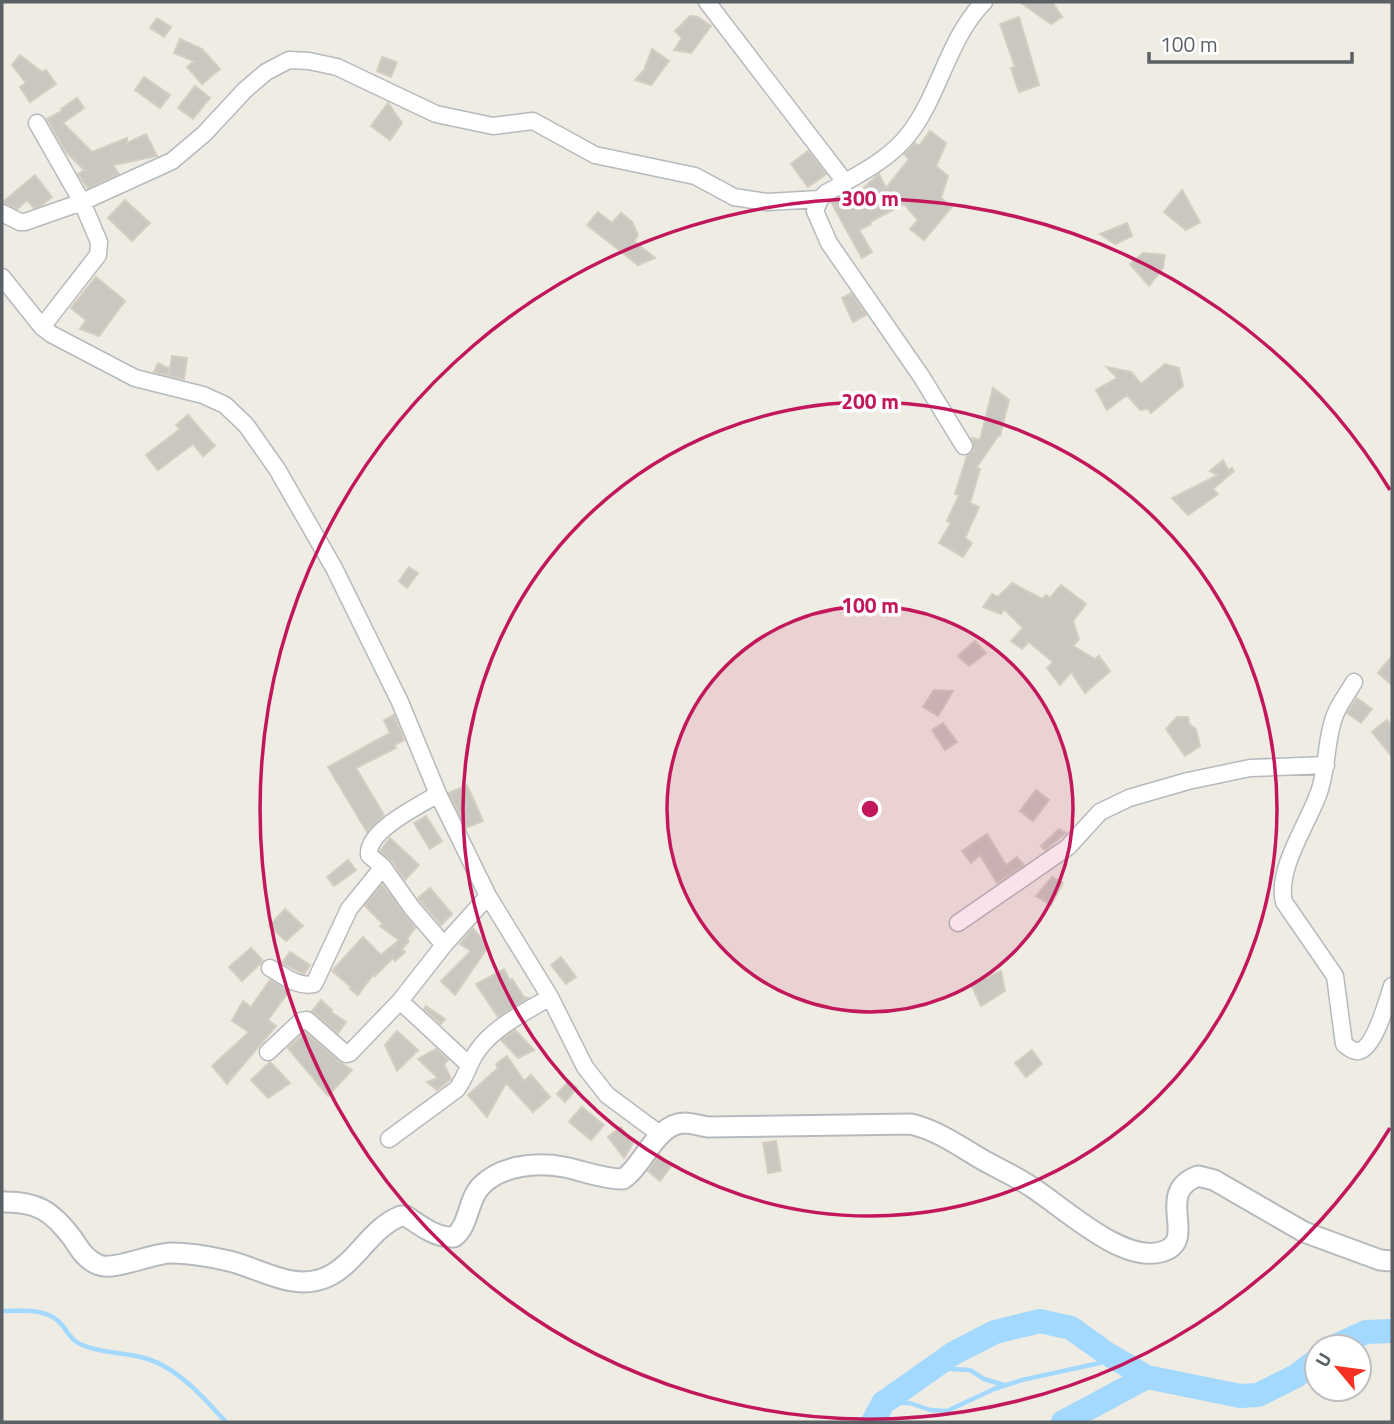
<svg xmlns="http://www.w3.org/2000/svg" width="1394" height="1424" viewBox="0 0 1394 1424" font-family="'Titillium Web',sans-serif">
<rect width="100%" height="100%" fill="#efece3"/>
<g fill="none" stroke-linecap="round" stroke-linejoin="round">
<path stroke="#a3d8ff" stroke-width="4.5" d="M2 1311C23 1311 47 1307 62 1325 67 1331 72 1341 80 1344 101 1354 126 1352 148 1359 179 1369 205 1399 226 1422
M934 1368 970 1370 984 1379 1004 1385
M883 1403H910L930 1410 947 1411 994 1389 1022 1380 1118 1359"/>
<path stroke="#a3d8ff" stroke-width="24" d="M1333 1347 1366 1332 1392 1331
M873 1422 883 1403 954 1353 995 1332 1040 1321 1071 1328 1106 1353 1147 1377 1240 1396 1258 1395 1296 1376 1317 1360
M1063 1422 1147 1377"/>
</g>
<path fill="#cac7c0" stroke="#d4cec1" stroke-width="2" d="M1020 2H1052L1062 17 1051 24Z
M690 16 698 17 711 26 691 53 674 50 682 38 675 31Z
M1019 17 1039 85 1019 92 1011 68 1015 67 1000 24Z
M157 18 171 27 164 37 150 28Z
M180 39 202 49 220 69 202 84 187 67 194 61 174 53Z
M652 49 669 61 651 85 635 80 644 70Z
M20 55 42 72 46 70 56 84 30 102 20 87 26 83 12 65Z
M382 57 397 62 391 77 377 71Z
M144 77 170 95 160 108 135 90Z
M195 86 210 98 193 119 178 108Z
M77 98 84 108 63 123 92 152 127 138V143L146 134 157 156 113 165 119 174 88 188 78 174 84 170 66 152 47 119 62 111 61 109Z
M388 103 402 123 390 140 371 126Z
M930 131 946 143 936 166 948 176 941 198 952 207 924 240 910 229 918 220 904 204 870 222 871 224 859 230 872 252 862 258 831 202 853 190 856 195 879 174 886 188 909 159 904 154 915 143 919 146Z
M808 151 826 174 808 187 791 164Z
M35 175 52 197 42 205 34 208 27 200 17 209 2 203Z
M1182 190 1200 222 1186 230 1164 212Z
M125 200 150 223 132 241 108 218Z
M598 212 612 223 621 213 632 222 638 235 634 241 655 258 638 265 587 225Z
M1127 223 1132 236 1115 244 1100 234Z
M1143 253 1165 255 1163 268 1149 286 1130 264Z
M96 277 125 301 99 336 80 329 86 320 71 308Z
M851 293 866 315 853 322 842 298Z
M172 356 187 358 184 379 169 376 170 371 168 375 154 372 158 363 170 369Z
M1165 364 1179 368 1183 386 1151 413 1148 409 1140 410 1127 395 1107 410 1096 390 1117 378 1107 367 1131 372 1141 384Z
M993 388 1009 400 1000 436H998L976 468 980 469 970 503 979 507 965 538 972 543 963 557 939 543 951 523 947 521 959 495 955 494 967 456 973 450 972 438 980 440Z
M188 415 215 446 203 456 193 444 158 470 146 455 180 429 176 425Z
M1223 460 1228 470 1232 468 1234 471 1213 489 1218 494 1188 515 1172 498 1218 475 1210 471Z
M409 567 418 573 407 588 399 581Z
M1012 583 1042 599 1046 595 1050 598 1061 585 1086 604 1073 621 1079 639 1073 646 1095 659 1099 656 1110 671 1085 693 1071 672 1060 685 1047 668 1053 662 1029 642 1022 649 1011 641 1023 628 1004 609 1001 614 983 607 992 594 998 597Z
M975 641 986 653 969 666 958 656Z
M1392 656V685L1378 673Z
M934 690 953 691 938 716 923 707Z
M1357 698 1372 709 1361 723 1347 713Z
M394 715 404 740 395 745 396 748 356 768 384 815 367 832 328 767 390 733 384 720Z
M1177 717H1188L1189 724 1196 729 1200 746 1185 756 1166 729Z
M1387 720 1392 727V757L1372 732Z
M943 723 957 742 945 750 932 730Z
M467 785 483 821 466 828 449 793Z
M1036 790 1049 800 1033 821 1020 811Z
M426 816 442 841 430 849 414 823Z
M1059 829 1066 833 1045 850 1041 846Z
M987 834 1006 865 1017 857 1024 865 997 883 980 855 971 863 962 851Z
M390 838 419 865 405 880 392 861 380 851Z
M348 860 356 870 334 886 327 877Z
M1052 877 1063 883 1051 905 1036 896Z
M382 884 415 928 407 939 409 941 402 949 405 952 395 961 393 958 375 976 373 975 358 995 350 989 351 987 332 971 363 937 381 955 399 940 380 926 383 924 365 906Z
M430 888 452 914 441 925 418 898Z
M285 909 303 926 286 941 269 926Z
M473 928 488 947 455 995 441 981 471 951 460 944Z
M251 948 263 961 242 981 229 967Z
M290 952 310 965 304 974 282 963Z
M561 957 576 977 566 984 551 965Z
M504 969 510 981 512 979 524 997 528 998 498 1017 476 984Z
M1001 971 1005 991 981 1006 971 984Z
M270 980 289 991 268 1020 276 1026 227 1084 212 1066 249 1032 232 1021 243 1001 251 1007Z
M321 1000 332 1010 331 1012 346 1022 338 1033 312 1011Z
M426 1006 445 1019 441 1024 424 1009Z
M515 1030 534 1050 518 1058 501 1040Z
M397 1031 418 1050 397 1071 385 1045Z
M305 1032 339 1062 352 1070 328 1096 288 1048Z
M436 1049 448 1060 444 1064 451 1079 437 1090 427 1082 438 1078 418 1059Z
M1032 1050 1042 1064 1026 1077 1015 1063Z
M507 1056 524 1081 531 1075 550 1097 533 1112 506 1083 487 1117 468 1095 498 1068 496 1064Z
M270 1062 290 1083 268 1098 251 1080Z
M569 1081 577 1088 565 1102 557 1094Z
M582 1107 604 1125 591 1140 569 1122Z
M621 1127 633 1143 624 1158 608 1137Z
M776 1141 781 1171 768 1173 763 1143Z
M659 1155 672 1165 660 1181 648 1171Z"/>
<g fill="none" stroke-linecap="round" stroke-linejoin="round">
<defs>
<path id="minor" d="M707 2 845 182
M2 213 20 222H25L82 202 37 123
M2 277 42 327 51 334 135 378 203 395 225 405 246 425 277 469 334 568 400 702 438 794 488 896 550 997 585 1067 607 1095 661 1135
M42 327 98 255 99 242 82 202 172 161 204 134 245 90 266 72 289 60 309 61 337 67 436 114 493 126 533 121 595 155 695 176 734 197 767 202 820 199
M964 446 921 376 829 243 815 211 820 199 826 193C855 176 888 161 909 134 940 94 948 38 984 2
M1354 682C1348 693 1339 704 1335 715 1325 740 1328 770 1318 795 1307 825 1276 870 1284 902L1335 976 1344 1044C1348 1047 1353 1052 1359 1051 1375 1047 1387 1001 1392 986
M438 794C419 806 367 830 369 855L383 867 412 908 444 945
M958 923 1068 847 1100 812 1129 798 1188 781 1250 768 1326 765
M270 968C283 975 298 988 314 984L349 909 383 867
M400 1001 468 1064
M268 1052 301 1021 307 1020 346 1054 350 1053 400 1001 444 945 488 896
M389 1139 457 1089C466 1077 469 1062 478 1050 495 1026 526 1012 550 997"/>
<path id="tertiary" d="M2 1202C37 1201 52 1211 73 1239 80 1250 86 1260 99 1265 114 1271 153 1253 171 1253 189 1253 212 1257 229 1261 262 1269 293 1292 327 1277 356 1264 371 1227 401 1216H406C421 1226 436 1238 454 1237 470 1225 467 1199 482 1185 502 1165 537 1162 564 1167 584 1171 602 1179 623 1179 644 1165 656 1123 685 1123 692 1123 701 1126 708 1127L911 1124C939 1131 959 1146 983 1160 999 1169 1015 1176 1030 1186 1062 1206 1121 1263 1161 1252 1201 1241 1152 1193 1198 1176L1214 1180 1304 1232 1380 1260 1392 1261"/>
</defs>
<use href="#minor" stroke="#b6babe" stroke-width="19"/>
<use href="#tertiary" stroke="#b6babe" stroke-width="23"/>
<use href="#minor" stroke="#fff" stroke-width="16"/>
<use href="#tertiary" stroke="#fff" stroke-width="19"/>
</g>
<circle cx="870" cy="809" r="203" fill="#c2185b" fill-opacity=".12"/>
<g fill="none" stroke="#c2185b" stroke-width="3.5">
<circle cx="870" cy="809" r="203"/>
<circle cx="870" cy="809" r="407"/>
<path d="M1390 1128A610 610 0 1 1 1390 490"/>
</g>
<circle cx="870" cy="809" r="10" fill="#c2185b" stroke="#fff" stroke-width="3.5"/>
<g font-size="21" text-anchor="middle" font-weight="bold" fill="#c2185b" stroke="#fff" stroke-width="7" stroke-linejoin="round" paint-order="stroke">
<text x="870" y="206">300 m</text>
<text x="870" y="409">200 m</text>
<text x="870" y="613">100 m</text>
</g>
<rect width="1394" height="1424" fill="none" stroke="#5b6065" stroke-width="7"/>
<g transform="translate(1338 1368) rotate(299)"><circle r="33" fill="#ffffff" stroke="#bdbfc1" stroke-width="2"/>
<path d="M0-5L12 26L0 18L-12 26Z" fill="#f63022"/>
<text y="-10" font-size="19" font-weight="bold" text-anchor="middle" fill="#5b6065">U</text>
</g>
<path d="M1149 52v10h203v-10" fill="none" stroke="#5b6065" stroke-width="3.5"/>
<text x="1160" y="52" font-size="21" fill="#5b6065" stroke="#ffffff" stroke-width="5" paint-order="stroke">100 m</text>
</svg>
